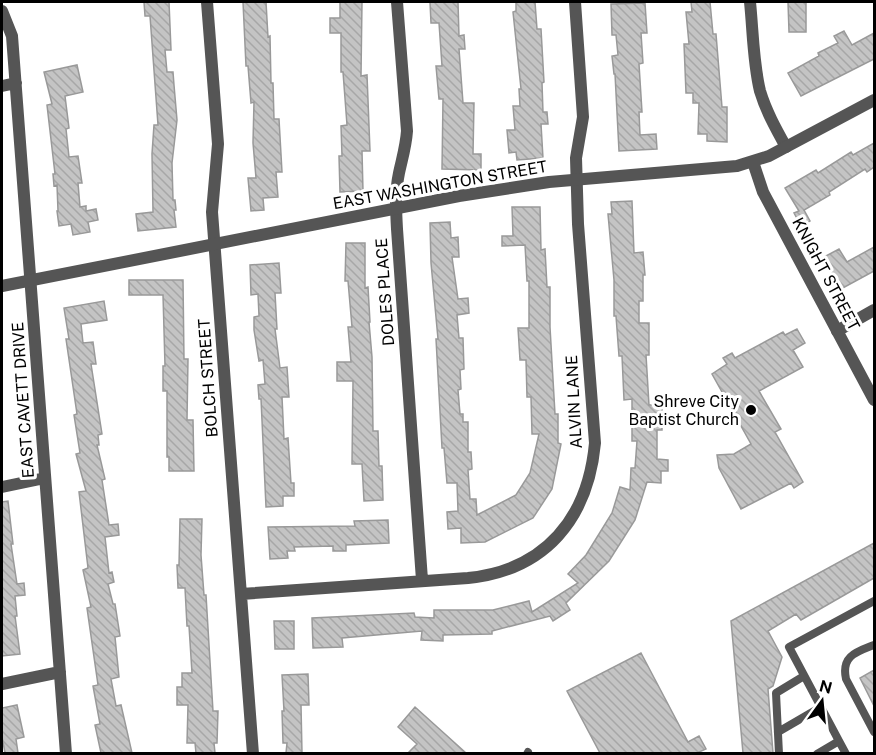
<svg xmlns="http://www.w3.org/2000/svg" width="876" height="755" viewBox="0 0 876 755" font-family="'Public Sans',sans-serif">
<defs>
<pattern id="building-back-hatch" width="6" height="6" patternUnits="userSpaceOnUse" patternTransform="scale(1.5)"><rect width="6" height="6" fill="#c4c4c4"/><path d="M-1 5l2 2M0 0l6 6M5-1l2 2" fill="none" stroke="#a7a7a7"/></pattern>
</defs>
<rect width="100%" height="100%" fill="#fff"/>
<path fill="url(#building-back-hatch)" stroke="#999" stroke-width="1.5" d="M144 2H169L171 50H165L167 72H173L174 85 177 120 172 163 173 200H175L176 210H174L176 227 138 231 136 214 153 212 152 154 154 125H158L150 16H145Z
M243 2H266L268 37 270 36 271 83H273L274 119H279L282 172H276L278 197 263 198 264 210 251 211 248 178H256L253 143 254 102 251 103 248 66H246Z
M340 2H362L361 76 367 75 370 151H362L363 191 340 192 339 156H342L341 126 347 125 343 72H341V33H330V18H340Z
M430 2H458L459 36 464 35 465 49H459L463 103H474L473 154H481V170L442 169 443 99H439L436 66H442L439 23H431Z
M516 2H535L537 29H541L544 82 542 83 543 112H547L548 124H541L543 158 517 160 516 152 509 153 507 130H515L513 106H520L519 89H521L513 12 516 11Z
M691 2H710L713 34H716L722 107H727V142L707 141V134H698L699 103H693V93H686L684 44H689L686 12H692Z
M788 2H806V32H789Z
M645 3 647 33H641L643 63 639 64 642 112H639L640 135 656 134 657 149 619 151 615 74H614L612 56 618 55 616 35H612L611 4Z
M844 31 852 45 874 33V59L801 96 788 73 819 56 818 53 838 43 834 36Z
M77 65 83 92 65 96 69 128 66 129 69 157 78 156 82 183H78L80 207 86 206V211L96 209 98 220 88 222 90 232 73 235 71 224 59 226 57 211H58L57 185 54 186 53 174H55L47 105 52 104 44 72Z
M874 143V167L867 172 865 169 829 192 830 195 804 210 810 221 801 226 794 213 799 211 785 188 816 170 818 173 851 152 853 155Z
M632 201 634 253 643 252 645 275H643V301H639V323H649V355H646L649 405H662V430H657V459L668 460V471H661V483L647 482 635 520 609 561 566 603 570 610 553 621 550 616 492 631V634L443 635V641L421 640 422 631 342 638 343 647 313 648 312 618 414 613 415 617 434 618V610H493L529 601 532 612 578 583 568 574 586 555 612 513 620 487 630 490 631 468H635L637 441H632V399L624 400 622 356H619L616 316H614V280L608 214H612L611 202Z
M512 207H540L541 250 545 249 547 287H550V327L555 414H558V443L561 444 552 489 533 518 485 542 461 543V528L448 529 447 512 458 511 457 483H447L444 448H442L436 339H438L431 263 430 223 450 222 451 238 458 237 459 257H452L458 299 468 298 469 313 457 315 459 338H463L464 369 460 370 461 389 458 390 460 414H463V422H468V452H471L472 469 468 470 470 499H476L477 515 516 495 530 473 539 434H532L531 397H527L526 360H520L518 328H529V281H527L525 245 502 246V236H513Z
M346 243H365V288L368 287 370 322H369L372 357 373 431H378L379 466H382L383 500 364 501 362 464H352L353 381H337V362H351L348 327H352L348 281H345Z
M874 247V271L841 289 824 257 839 249 847 262Z
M279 263 281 293H275L277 329H275L280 368 287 367 289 397H282L284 439 288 438 291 483H294V496H283V506L266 507 261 399H259L258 385 265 384 263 360 259 361 254 330V317L259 316 258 294 251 295 250 265Z
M129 280H183L184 359H188L187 420H193L194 471H169V457H167V391H163V366H165L163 295H129Z
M104 301 107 320 81 324 83 343 93 342 96 364H91L102 434 98 435 99 445H97L105 479 102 480 109 525 118 524 119 535 105 537 109 573 112 572 114 582 108 584 113 604H115L120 636 115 637 119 677 111 679 116 706 121 705 132 753H101L95 725 100 724 93 686 98 685 87 608 91 607 83 570 88 568 79 492 86 491 76 454 80 453 74 415 77 414 66 339H69L64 308Z
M797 329 805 343 793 350 803 367 759 391 781 429 775 432 803 482 794 488 791 483 741 509 719 468 717 455 734 454 751 444 712 374 727 364 723 358 732 353 735 358 783 332 785 335Z
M8 501 13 544H11L17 584 24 583 25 595 15 596 17 616H15L20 654 2 656V502Z
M180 519H202L201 555 204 595H206L213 711H218L217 743H214L215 753H196L195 743H187L188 705H177V687H182V673H192L189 626H187L185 588H178L177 565H179Z
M388 520 389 543 346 545V551H333V546L294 547 295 551H287L288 558 270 559 268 527 355 526 354 521Z
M874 543V578L801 620 796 614 768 631 782 657 773 686 768 689 773 753H743L731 621Z
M274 621H294V649H275Z
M641 653 688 742 699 736 706 749 697 753H600L567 691Z
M874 670V706L860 678Z
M308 674 309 705H301L302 753H286L287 743H283L282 711H284L282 675Z
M17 705 24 737 16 739 18 753H5L2 737V708Z
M415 707 466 753H408L417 744 398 727Z"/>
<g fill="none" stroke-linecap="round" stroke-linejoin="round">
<path stroke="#555" stroke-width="8" d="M874 645C856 652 841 656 846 679L874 732
M778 732 821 707
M839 741 789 647 874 601
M527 754 528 752
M779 754 776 693 804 676
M817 754 839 741 846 754"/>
<path stroke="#555" stroke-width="12" d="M207 2 218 144 212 212 253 754
M397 2 407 131C406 146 402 159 399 173 395 192 396 211 397 229L422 580
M750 2C753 31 753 62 760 91 766 111 776 129 786 147
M2 11 12 36 66 754
M2 86 16 83
M837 331 874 310
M2 487 45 478
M241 594 468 578C546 570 588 518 595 443L578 224 576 158 583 117 575 2
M2 684 60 672"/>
<path stroke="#555" stroke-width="12" d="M753 162 763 192 874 400
M2 286 459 196 549 182 737 166 769 156 874 100"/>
</g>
<circle fill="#000" stroke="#fff" stroke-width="2" cx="751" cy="410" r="6"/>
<g text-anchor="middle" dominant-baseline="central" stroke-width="6" stroke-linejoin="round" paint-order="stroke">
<g font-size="16" fill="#000" stroke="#fff">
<text transform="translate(440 185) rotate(-10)">EAST WASHINGTON STREET</text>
<text transform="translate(826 274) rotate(62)">KNIGHT STREET</text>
<text transform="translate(385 292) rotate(-94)">DOLES PLACE</text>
<text transform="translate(208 378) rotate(-94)">BOLCH STREET</text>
<text transform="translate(23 400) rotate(-94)">EAST CAVETT DRIVE</text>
<text transform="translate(574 402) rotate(-93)">ALVIN LANE</text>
</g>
<g font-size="16" fill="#000" stroke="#fff" text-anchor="end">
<text x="739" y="401">Shreve City<tspan x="739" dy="18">Baptist Church</tspan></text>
</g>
</g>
<rect width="876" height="755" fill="none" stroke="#000000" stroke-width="6"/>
<g transform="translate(822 701) rotate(15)" stroke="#ffffff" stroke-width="4.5" paint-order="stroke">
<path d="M0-4.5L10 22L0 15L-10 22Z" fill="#000000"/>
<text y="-9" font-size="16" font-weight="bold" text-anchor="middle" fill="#000000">N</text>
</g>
</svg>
